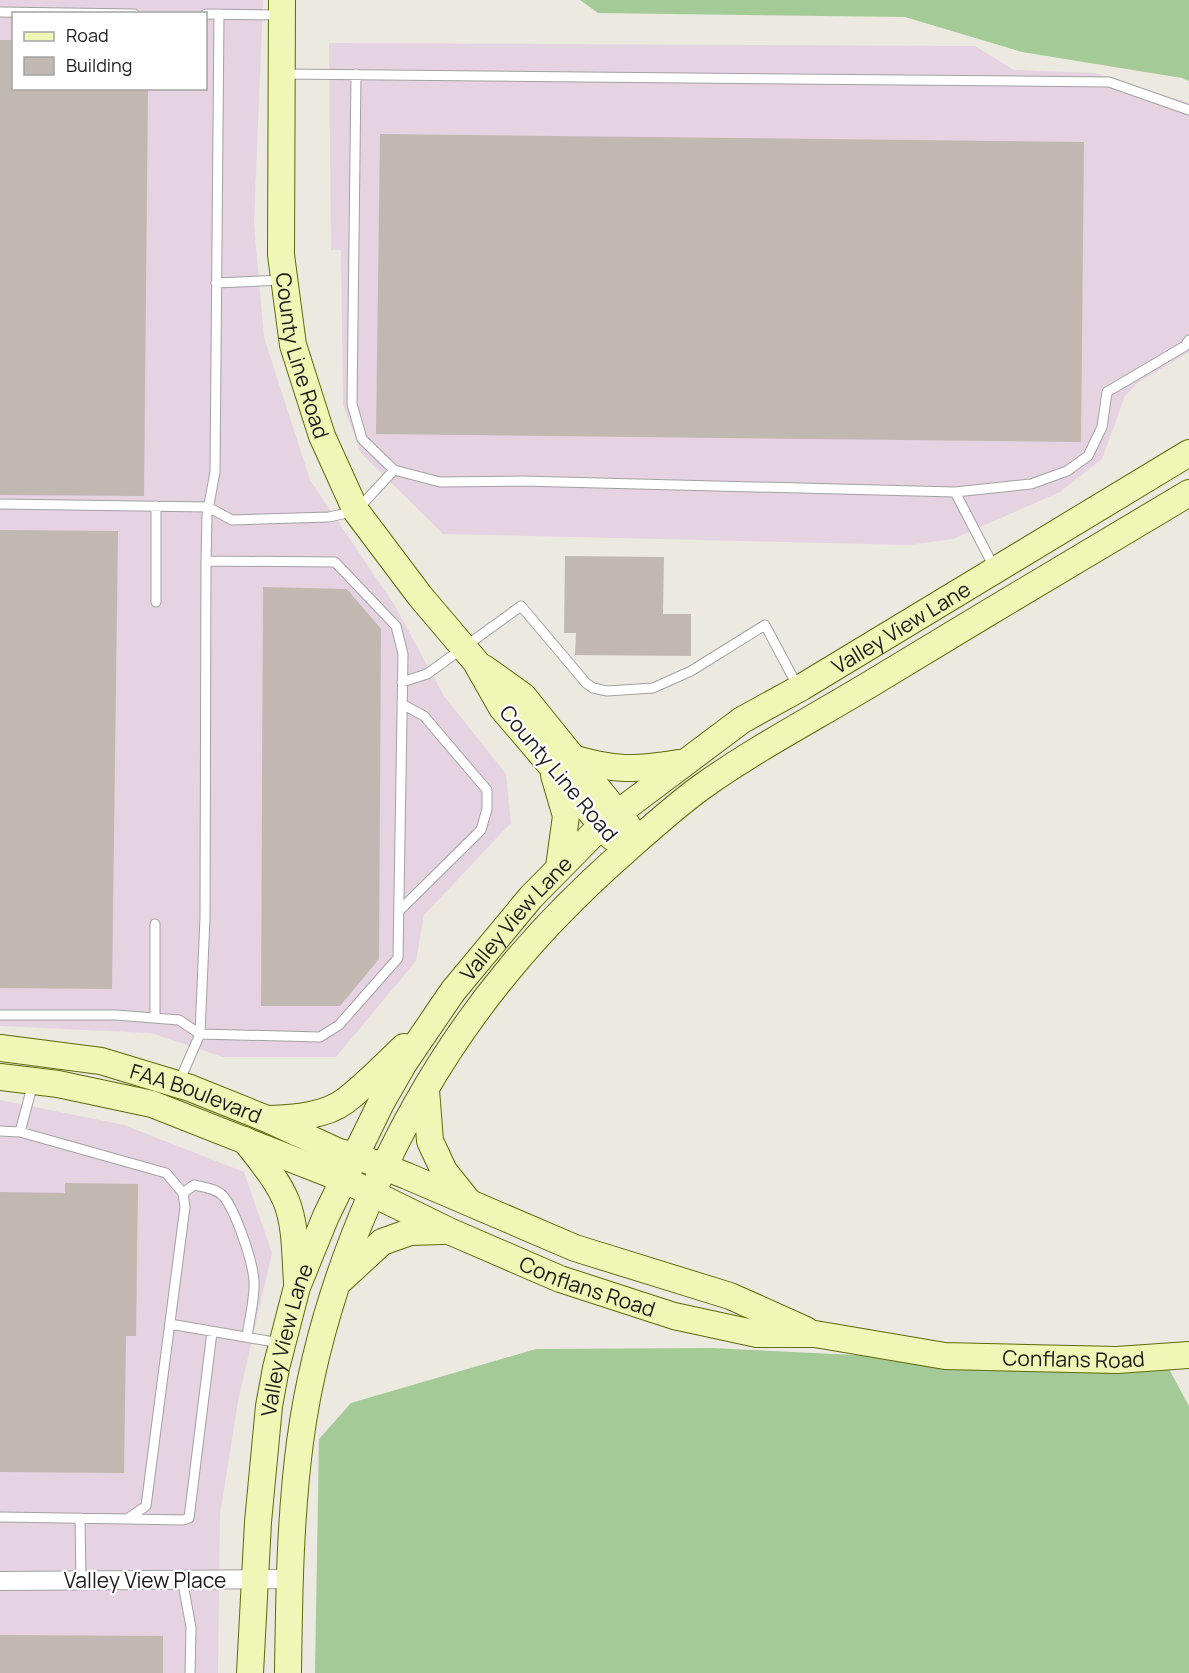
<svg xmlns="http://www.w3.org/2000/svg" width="1189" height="1673" viewBox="0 0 1189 1673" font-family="Manrope,sans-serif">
<rect width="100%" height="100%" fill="#ece9e1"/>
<path fill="#e5d3e1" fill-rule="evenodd" d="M0 0H263L254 224 264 337 310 480 395 606 444 696 506 774 511 823 424 915 416 961 336 1057H223L151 1033 0 1026ZM14 14H206V88H14Z
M329 43 975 46 1014 70 1095 73 1189 103V352L1139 382 1125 396 1102 459 1060 492 953 539 909 545 443 534 361 453 343 405 341 250H331Z
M0 1100 124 1125 244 1172 272 1253 238 1401 220 1515 218 1673H0Z"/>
<path fill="#a4ca97" d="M580 0H1189V81L1182 78 1022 52 905 17 598 13Z
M711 1348 937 1359 1164 1360 1189 1406V1673H315L319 1439 351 1403 536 1349Z"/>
<path fill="#c1b8b1" d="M0 40H14V88H148L144 496 0 495Z
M380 134 1084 142 1081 442 376 434Z
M0 530 118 531 112 989 0 988Z
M565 556 664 557 663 614H691V656L575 655 576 633H564Z
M263 587 347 589 381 629 379 959 340 1006H261Z
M65 1183 138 1184 136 1336H126L124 1473 0 1472V1192L65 1193Z
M0 1635 163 1636V1673H0Z"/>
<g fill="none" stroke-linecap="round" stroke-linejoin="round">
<defs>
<path id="lane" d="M0 12 134 14
M206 14 279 15
M284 74 1109 82 1189 110
M216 283 283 280
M394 470 440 482 521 481 955 492 995 569
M955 492 1031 484 1067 471 1088 456 1102 427 1107 392 1185 346 1189 340
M0 504 208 507 232 520 329 517 356 511 394 470 362 439 352 404 356 74
M156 602V506
M402 682 427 674 521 606 586 683 593 688 607 691 653 688 691 671 765 625 798 687
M399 911 481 830 487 809V790L424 716 402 704
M0 1015H116L179 1020 200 1034 320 1037 339 1025 398 958 403 654 396 626 335 562 206 561
M155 1018V924
M179 1082 200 1034 205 918 206 561 207 515 215 472 219 14
M0 1131 20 1132 166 1173 183 1193 185 1207 146 1506 127 1519 0 1517
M20 1132 33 1083
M183 1193 194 1185C204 1187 218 1189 224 1197 236 1212 253 1262 254 1281 255 1299 249 1320 247 1337
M170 1324 280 1343
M80 1518 81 1580
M128 1519 183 1520 189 1518 212 1332
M182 1579 191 1627 190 1673"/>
<path id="street" d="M0 1581 289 1579"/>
<g id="secondary">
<path id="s1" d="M282 0 281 255 293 345 322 436 356 511 420 596 476 662 502 708 612 837"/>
<path d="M484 668 523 696 628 826"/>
<path d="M572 758C615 771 634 770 678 763"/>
<path d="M554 775 566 816 559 867"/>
<path id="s2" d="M0 1048 101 1061 190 1088 267 1119 339 1152 356 1156 407 1176 575 1248 730 1296 806 1330"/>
<path id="s3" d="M0 1077 58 1084 152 1104 345 1180 449 1231 560 1279 674 1316 757 1334H815L945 1356 1117 1360 1189 1355"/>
<path d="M426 1090 430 1141 444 1171 468 1201"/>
<path d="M269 1119C294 1118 325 1116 345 1101 366 1085 385 1065 404 1047"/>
<path d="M245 1140C260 1160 278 1180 287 1203 296 1227 295 1257 297 1282"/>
<path d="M342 1279 382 1242 410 1232 443 1231"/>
<path id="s4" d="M250 1673 258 1522 269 1406 276 1368 297 1287 326 1216 381 1103 404 1063 453 991 531 897 602 825 742 720 802 687 1189 453"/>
<path d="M288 1673C289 1596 290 1519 300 1442 322 1277 401 1100 507 972 542 929 582 889 624 852 650 829 675 806 703 786 755 749 812 719 867 686 974 621 1081 557 1189 493"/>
</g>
</defs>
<use href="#lane" stroke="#a2a2a2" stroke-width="11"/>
<use href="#street" stroke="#a2a2a2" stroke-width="20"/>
<use href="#secondary" stroke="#5d6b09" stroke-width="28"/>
<use href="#lane" stroke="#fff" stroke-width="9"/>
<use href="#street" stroke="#fff" stroke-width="18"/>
<use href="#secondary" stroke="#f0f6b6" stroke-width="26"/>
</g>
<g text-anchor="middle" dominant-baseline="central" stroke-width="4.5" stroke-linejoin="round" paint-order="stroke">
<g font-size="21" fill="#1b1b1b" stroke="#fff">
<text stroke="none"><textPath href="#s1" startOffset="358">County Line Road</textPath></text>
<text stroke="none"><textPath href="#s4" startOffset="1308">Valley View Lane</textPath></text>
<text transform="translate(559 773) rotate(50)">County Line Road</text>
<text stroke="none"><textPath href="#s4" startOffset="822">Valley View Lane</textPath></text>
<text stroke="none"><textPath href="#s2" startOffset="202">FAA Boulevard</textPath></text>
<text stroke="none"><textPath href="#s3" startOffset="627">Conflans Road</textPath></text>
<text stroke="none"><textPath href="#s4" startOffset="336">Valley View Lane</textPath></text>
<text stroke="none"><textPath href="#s3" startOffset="1122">Conflans Road</textPath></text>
<text x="145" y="1580">Valley View Place</text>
</g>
</g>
<rect x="12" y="12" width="195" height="78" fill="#ffffff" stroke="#a4a4a4" stroke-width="1.5"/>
<rect x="24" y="32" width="30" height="9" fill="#f0f6b6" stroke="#a4a4a4" stroke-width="1.5"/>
<text x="66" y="42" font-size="18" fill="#1b1b1b">Road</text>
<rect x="24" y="57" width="30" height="18" fill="#c1b8b1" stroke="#a4a4a4" stroke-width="1.5"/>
<text x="66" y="72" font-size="18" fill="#1b1b1b">Building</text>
</svg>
